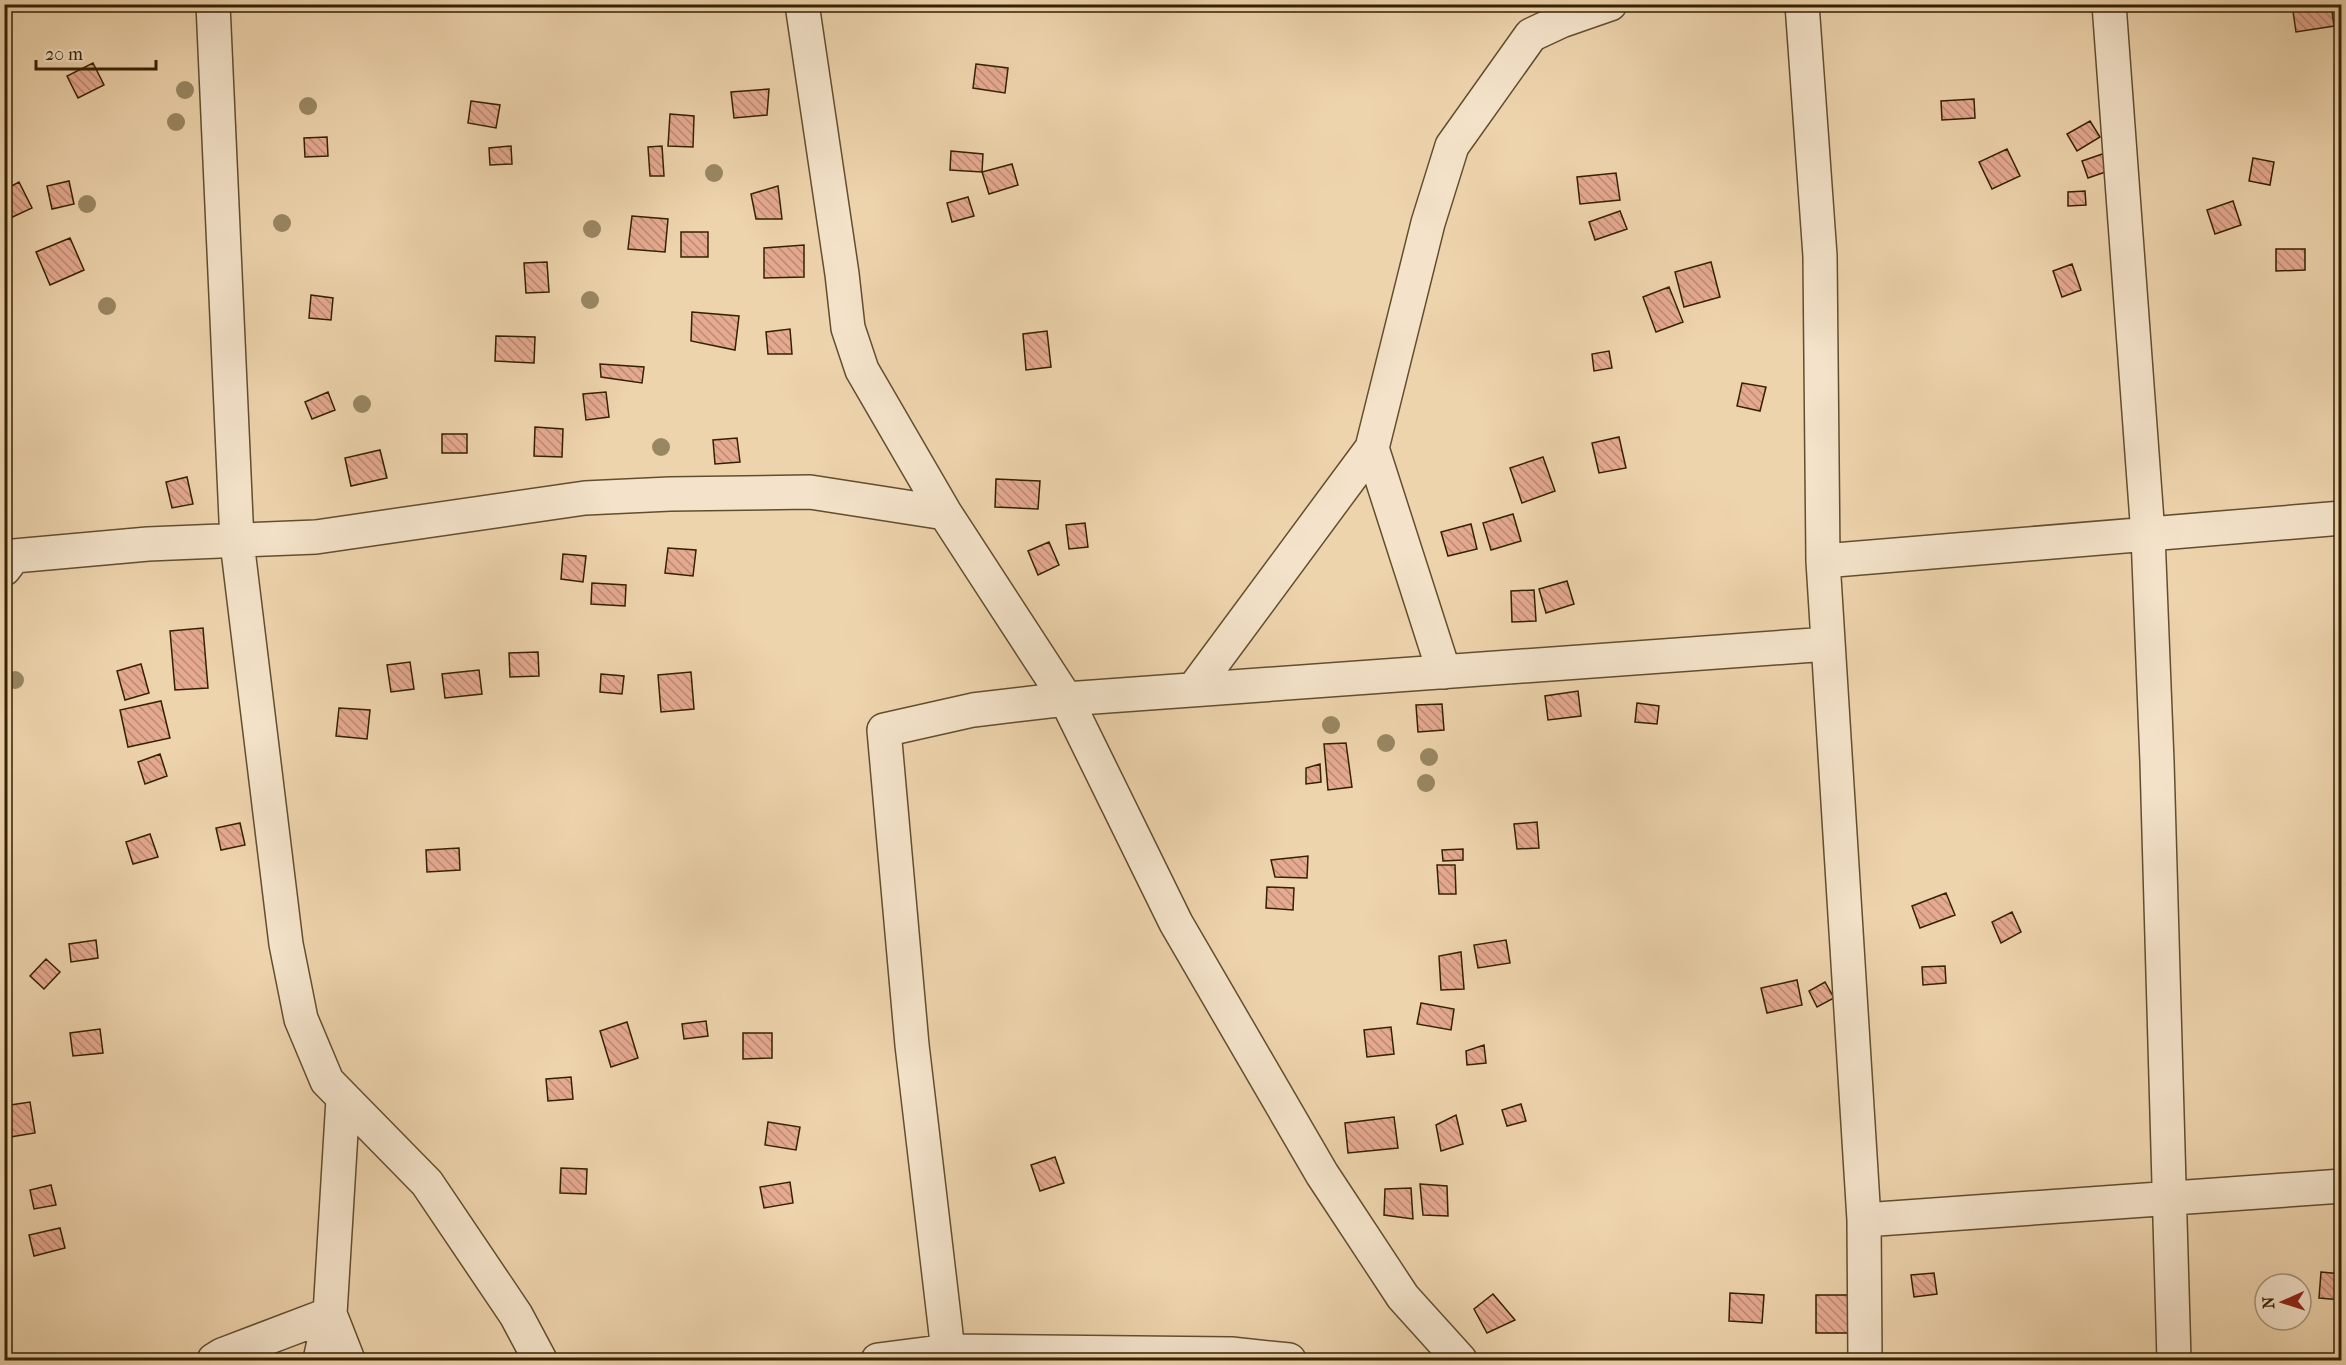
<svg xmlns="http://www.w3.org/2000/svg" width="2346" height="1365" viewBox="0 0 2346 1365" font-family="'IM FELL French Canon',serif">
<defs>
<pattern id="building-back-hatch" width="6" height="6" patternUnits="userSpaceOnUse" patternTransform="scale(1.5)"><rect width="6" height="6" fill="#e6aa91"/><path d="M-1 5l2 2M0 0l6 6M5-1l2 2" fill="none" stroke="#bb8a74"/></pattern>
</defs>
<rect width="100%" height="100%" fill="#eed4ad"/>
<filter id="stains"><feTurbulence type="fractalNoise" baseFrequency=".00333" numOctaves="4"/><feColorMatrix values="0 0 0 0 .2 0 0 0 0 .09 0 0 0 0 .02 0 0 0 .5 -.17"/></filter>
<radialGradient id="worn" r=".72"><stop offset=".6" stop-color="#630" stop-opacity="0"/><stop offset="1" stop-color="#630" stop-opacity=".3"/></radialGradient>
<path fill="url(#building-back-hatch)" stroke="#342103" stroke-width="1.5" d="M2292 4H2331L2334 26 2296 32Z
M93 63 104 85 78 98 67 76Z
M976 64 1008 68 1005 93 973 88Z
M769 89 767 115 734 118 731 92Z
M1974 99 1975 118 1942 120 1941 101Z
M471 101 500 105 496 128 468 123Z
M670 114 694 116 693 147 668 146Z
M2090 121 2100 137 2077 151 2067 134Z
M327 137 328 156 305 157 304 138Z
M511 146 512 164 490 165 489 148Z
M662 146 664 176H650L648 147Z
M2007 149 2020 176 1992 189 1979 162Z
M951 151 983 154 982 172 950 170Z
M2111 151 2117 168 2088 178 2082 161Z
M2253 158 2274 162 2270 185 2249 181Z
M1012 164 1018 185 989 194 982 172Z
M1616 173 1620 200 1580 204 1577 177Z
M69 181 74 204 52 209 47 186Z
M19 182 32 208 4 221V190Z
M778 186 782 219H756L751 194Z
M2085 191 2086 205 2068 206V192Z
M968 197 974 216 952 222 947 203Z
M2233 201 2241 225 2215 234 2207 210Z
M1620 211 1627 229 1595 240 1589 222Z
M632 216 668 219 665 252 628 249Z
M681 232H708V257H681Z
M70 238 84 270 50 285 36 252Z
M804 245V277L764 278V248Z
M2276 249H2305V270L2276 271Z
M547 262 549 292 526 293 524 263Z
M1711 262 1720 297 1684 307 1675 272Z
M2072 264 2081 290 2062 297 2053 271Z
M1669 287 1683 322 1656 332 1643 297Z
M311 295 333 298 331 320 309 318Z
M692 312 739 316 735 350 691 341Z
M790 329 792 354H768L766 332Z
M1047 331 1051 367 1026 370 1023 334Z
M496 336 535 337 534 363 495 361Z
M1609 351 1612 368 1594 371 1592 354Z
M600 364 644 367 642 383 601 377Z
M1742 383 1766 387 1760 411 1737 406Z
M328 392 335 410 312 419 305 402Z
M606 392 609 417 586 420 583 394Z
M535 427 563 429 562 457 534 456Z
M442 434H467V453H442Z
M1619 437 1626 468 1599 473 1592 443Z
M737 438 740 462 715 464 713 440Z
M380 450 387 478 351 486 345 458Z
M1543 457 1555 491 1522 503 1510 468Z
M187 477 193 504 172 508 166 482Z
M996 479 1040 481 1038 509 995 507Z
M1513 514 1521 541 1491 550 1483 523Z
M1085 523 1088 547 1069 549 1066 525Z
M1471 524 1477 549 1448 556 1441 532Z
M1049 542 1059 565 1038 575 1028 551Z
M668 548 696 550 693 576 665 573Z
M563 554 586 556 583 582 561 579Z
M1567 581 1574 604 1546 613 1539 589Z
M592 583 626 585 625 606 591 604Z
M1534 590 1536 621 1512 622 1511 591Z
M203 628 208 688 175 690 170 631Z
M538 652 539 676 510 677 509 653Z
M410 662 414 689 391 692 387 665Z
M141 664 149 693 125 700 117 671Z
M479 670 482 694 445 698 442 674Z
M691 672 694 709 661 712 658 675Z
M601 674 624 676 622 694 600 692Z
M1578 691 1581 716 1548 720 1545 696Z
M161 701 170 738 128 747 120 710Z
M1637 703 1659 706 1657 724 1635 722Z
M1442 704 1444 730 1418 732 1416 705Z
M339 708 370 710 367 739 336 736Z
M1346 743 1352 787 1328 790 1324 744Z
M160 754 167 776 145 784 138 762Z
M1320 764 1321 782 1306 784V768Z
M1537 822 1539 848 1517 849 1514 824Z
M240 823 245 845 221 850 216 828Z
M150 834 158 857 133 864 126 842Z
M459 848 460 870 427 872 426 850Z
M1463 849V860L1443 861 1442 850Z
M1308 856 1307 878 1275 877 1271 860Z
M1437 865H1455L1456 894H1439Z
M1267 887 1294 888 1293 910 1266 908Z
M1946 893 1955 915 1920 928 1912 906Z
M2012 912 2021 932 2001 943 1992 922Z
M96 940 98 958 71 962 69 944Z
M1506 940 1510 963 1478 968 1474 945Z
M1461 952 1464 989 1441 990 1439 956Z
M46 959 60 972 44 989 30 976Z
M1945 966 1946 983 1923 985 1922 967Z
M1797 980 1802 1005 1767 1013 1761 988Z
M1825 982 1834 998 1817 1007 1809 991Z
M1421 1003 1454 1009 1451 1030 1417 1024Z
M706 1021 708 1036 684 1039 682 1024Z
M627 1022 638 1058 611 1067 600 1031Z
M1391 1027 1394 1054 1367 1057 1364 1030Z
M100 1029 103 1053 73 1056 70 1033Z
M743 1033H772V1058L743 1059Z
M1484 1045 1486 1063 1467 1065 1466 1051Z
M571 1077 573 1099 548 1101 546 1079Z
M30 1102 35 1133 4 1138V1106Z
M1521 1104 1526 1121 1507 1126 1502 1110Z
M1456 1115 1463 1144 1441 1151 1436 1125Z
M1394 1117 1398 1148 1348 1153 1345 1123Z
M768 1122 800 1127 796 1150 765 1145Z
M1055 1157 1064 1183 1040 1191 1031 1165Z
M561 1168 587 1169 586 1194 560 1193Z
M790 1182 793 1203 764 1208 760 1187Z
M1420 1184 1447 1186 1448 1216 1423 1215Z
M51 1185 56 1205 34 1209 30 1190Z
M1411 1188 1413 1219 1384 1215 1385 1189Z
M60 1228 65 1248 34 1256 29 1235Z
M2321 1272 2342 1274V1300L2319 1298Z
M1934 1273 1937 1294 1914 1297 1911 1275Z
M1730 1293 1764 1295 1762 1323 1729 1321Z
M1493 1294 1515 1320 1487 1333 1474 1309Z
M1816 1295H1849V1333H1816Z"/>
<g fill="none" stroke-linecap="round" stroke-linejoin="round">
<defs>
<path id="street" d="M213 4 237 542 286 944 301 1019 327 1081 427 1183 516 1315 540 1360
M802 4 842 274 848 328 862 370 945 513 1066 699 1176 923 1322 1174 1403 1297 1460 1360
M1802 4 1820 256 1823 561 1864 1220 1865 1360
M2109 4 2148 535 2157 762 2174 1360
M1372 448 1444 672
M1823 561 2342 518
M4 569 14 556 148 544 316 537 585 498 670 494 810 492 945 513
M1193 690 1372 448 1428 223 1452 146 1531 35 1561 21 1610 4
M1864 1220 2342 1186
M330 1314 348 1360
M948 1351 1231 1354 1289 1360
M214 1360 222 1355 330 1314
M320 1360 330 1314 343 1099
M878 1360 948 1351 912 1045 884 730 973 710 1066 699 1828 644"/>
</defs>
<use href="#street" stroke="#624e2e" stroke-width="36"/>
<use href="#street" stroke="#f4e3ca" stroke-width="33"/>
</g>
<g fill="#998763">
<circle cx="185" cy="90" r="9"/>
<circle cx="308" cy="106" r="9"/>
<circle cx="176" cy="122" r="9"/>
<circle cx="714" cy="173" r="9"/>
<circle cx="87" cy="204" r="9"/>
<circle cx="282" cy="223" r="9"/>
<circle cx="592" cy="229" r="9"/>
<circle cx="590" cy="300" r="9"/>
<circle cx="107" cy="306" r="9"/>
<circle cx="362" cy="404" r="9"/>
<circle cx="661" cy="447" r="9"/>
<circle cx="15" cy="680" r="9"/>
<circle cx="1331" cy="725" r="9"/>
<circle cx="1386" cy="743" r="9"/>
<circle cx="1429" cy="757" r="9"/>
<circle cx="1426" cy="783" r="9"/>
</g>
<rect width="2346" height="1365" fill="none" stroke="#eed4ad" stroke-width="24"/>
<rect x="6" y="6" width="2334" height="1353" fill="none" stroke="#342103" stroke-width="3"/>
<rect x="12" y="12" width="2322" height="1341" fill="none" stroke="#342103" stroke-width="1.5"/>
<g transform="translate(2283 1302) rotate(267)"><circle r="28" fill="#f4e3ca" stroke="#a7957a" stroke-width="1.5"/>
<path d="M0-4.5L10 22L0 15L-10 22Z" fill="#8f2418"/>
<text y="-9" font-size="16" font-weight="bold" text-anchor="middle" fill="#342103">N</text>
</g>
<path d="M36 60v9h120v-9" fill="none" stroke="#342103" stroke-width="3"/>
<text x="45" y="60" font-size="18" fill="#342103" stroke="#f4e3ca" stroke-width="4.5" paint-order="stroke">20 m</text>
<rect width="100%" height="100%" filter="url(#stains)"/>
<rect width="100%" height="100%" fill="url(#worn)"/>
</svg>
